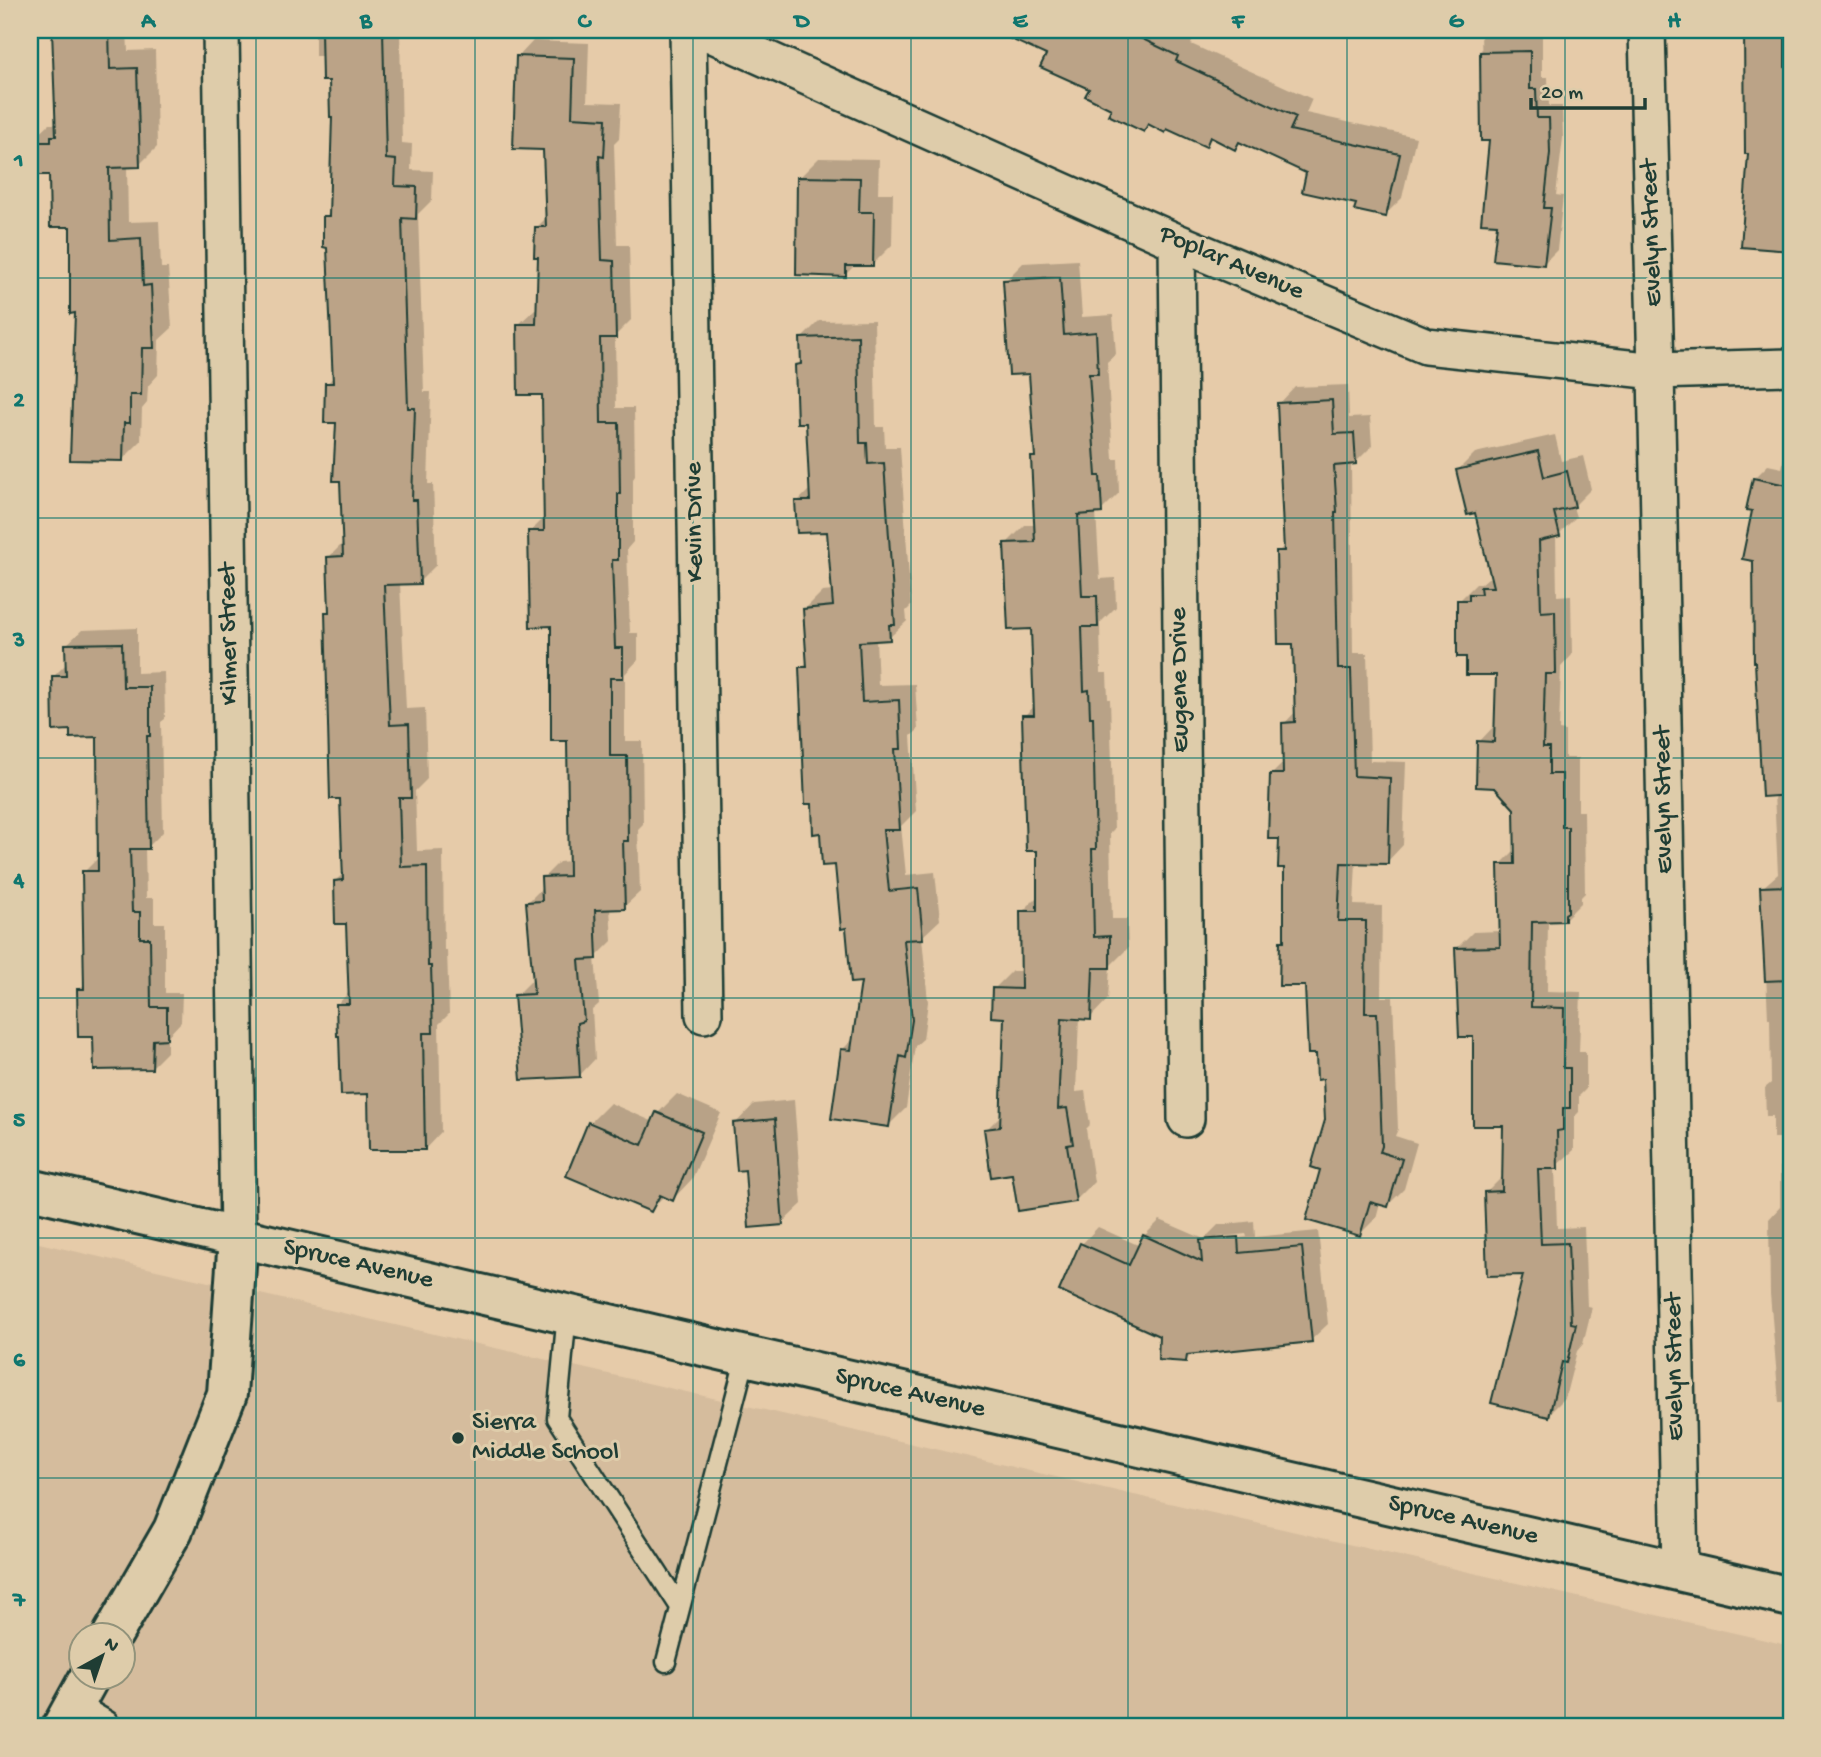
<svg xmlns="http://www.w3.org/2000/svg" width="1821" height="1757" viewBox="0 0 1821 1757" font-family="'Gochi Hand',sans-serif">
<rect width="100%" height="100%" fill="#e6cba9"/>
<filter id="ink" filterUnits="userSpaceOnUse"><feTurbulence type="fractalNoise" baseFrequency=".0143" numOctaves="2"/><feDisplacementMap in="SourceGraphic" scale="14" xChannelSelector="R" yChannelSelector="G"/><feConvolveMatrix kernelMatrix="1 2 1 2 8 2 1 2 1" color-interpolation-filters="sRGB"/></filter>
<g filter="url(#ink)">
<path fill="#d5bc9d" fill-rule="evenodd" d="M30 1241 1791 1646V1727H30ZM80 1634H122V1676H80Z"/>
<path fill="#0003" fill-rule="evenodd" d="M54 30H127L128 51 155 50 157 147 139 165 127 166 128 222 159 221 161 268H168L172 328 159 340 158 375 148 386 147 403 142 409 141 441 123 459 77 312 71 225 51 173 30 142 49 124H58Z
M315 30H400L402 143 412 144 411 170 433 171 432 200 418 214 424 392H431L428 484H433L436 565 419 582 400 583 406 709 425 708 427 779 415 791 417 851 443 850 444 950H447L449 1014 439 1024 441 1132 425 1149 369 1093 337 1005 350 991 348 922 335 881 344 873 341 797 327 613 330 609 329 557 344 542 337 422 327 384 334 376 329 246 325 217 331 211 334 116 331 80 323 56H315Z
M996 30H1174L1194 38 1191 44 1312 99 1306 113 1416 137 1402 198 1385 215 1358 203 1308 172 1242 141 1235 148 1213 137 1205 145 1168 127 1150 123 1144 130 1113 108 1048 54Z
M1481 30H1542V77H1548L1549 106H1562L1563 138 1556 195 1563 196 1557 250 1544 263 1499 223 1491 139H1483Z
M1742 30H1791V249L1743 246 1750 152 1746 33H1742Z
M533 41 589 43 587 102 621 103 619 139 614 144 617 245H629L631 320 615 336 616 408H634L635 476 633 479V542L627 549 630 633H638V660L625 674V741H642L643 824 638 829 640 892 624 907 610 908 612 941 595 958 599 1004 592 1010 595 1059 580 1075 516 996 532 980H534L528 902 543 887V878L559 862 570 861 569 740 553 624 530 532 546 516 544 393 519 324 535 309H538L540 256 537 227 547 217 545 148 518 57Z
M819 158 879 159 878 193H893L892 245 872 265 856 264 845 275 799 178Z
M1078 260 1082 317 1113 315 1116 354 1107 362 1113 459H1118L1119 493 1101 511 1096 512 1100 579 1115 578 1116 607 1100 623 1101 673H1107L1108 699H1110L1114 829 1110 833 1112 919H1127L1128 948 1110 966 1108 999 1090 1018 1079 1017 1076 1092 1085 1091 1090 1125 1086 1129 1094 1182 1076 1200 1013 1172 986 1130 1003 1113 1005 1016 994 989 1012 971H1023L1022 912 1039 895 1038 849 1024 716 1035 705 1033 628 1006 544 1025 525H1036L1033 458 1036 454 1030 372 1005 281 1023 263Z
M874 320 876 427H884L885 447H900L911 606 906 611 907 621 889 638 876 639 878 685 915 684 918 730 911 736 916 811 901 826 906 875 935 872 940 920 922 937 928 1002 923 1039 915 1046 906 1108 889 1125 842 1050 855 1037 863 980 847 926 836 863 822 832 801 668 809 660 805 609 822 592 834 591 828 530 797 502 811 488 808 421 797 365 802 360V338L819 321Z
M1348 385 1349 418 1370 417 1372 446 1355 463H1351L1353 653H1367L1370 761 1406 762 1403 845 1387 862 1356 861 1354 905 1382 906 1381 997H1393L1398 1129 1395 1136 1417 1143 1404 1189 1388 1205 1380 1203 1376 1218 1360 1234 1322 1169 1327 1120 1325 1077 1317 1052 1307 985 1282 942 1285 938 1286 866 1272 774 1285 761 1284 724 1296 711 1294 642 1278 552 1285 545 1279 404 1295 387Z
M1555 435 1561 461 1583 456 1591 489 1573 507 1576 517 1559 534 1556 535 1557 596 1571 595 1572 655 1561 667 1559 730 1565 731V758H1578V811H1584L1585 893 1581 897V903L1564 920H1548L1547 991 1581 992 1579 1052H1586V1089L1579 1096V1112L1574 1117V1150L1555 1167 1557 1228 1584 1227 1587 1306 1592 1307 1583 1344 1577 1351 1565 1398 1548 1415 1525 1273 1486 1193 1503 1176 1505 1124 1474 1036 1456 949 1473 932 1501 931 1500 865 1516 849V808L1479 742 1496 724 1497 673 1468 655 1459 601 1476 584H1481L1488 578H1492L1476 511 1458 470 1475 453Z
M1791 439V1429H1787L1786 1403H1779L1770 1294 1769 1219 1780 1207V1138H1773V1116H1766L1765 1088 1771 1083 1770 1018H1768L1762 888 1778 874 1774 794 1754 509V479L1768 465 1782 468 1787 444Z
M137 628V673L164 672 165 719 161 722 163 832 148 847H145L146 898H154V923H165V993H182L181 1022 167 1037V1052L152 1067 95 1035 79 989 86 983 84 872 100 856 99 735 71 728 53 677 67 663 66 645 82 630Z
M677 1094 721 1113 692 1179 673 1199 665 1195 650 1210 569 1175 590 1123 610 1103 654 1122 658 1113Z
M794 1100 802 1204 782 1223 747 1168 735 1124 754 1104Z
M1160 1220 1204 1239 1218 1225 1254 1221 1255 1237 1318 1231 1328 1324 1311 1340 1194 1352 1186 1360 1161 1335 1061 1290 1082 1244 1098 1227 1140 1246 1144 1236ZM1246 1234 1247 1237 1217 1240V1237Z"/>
<path fill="#bba387" stroke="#1f3d34" stroke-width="2" d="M52 30H109L110 69 137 68 140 167 109 168 110 240 141 238 143 286 151 285 154 348H142L141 395H130V423H124L123 461 70 460 75 313 70 314V227H50L49 175H30V142H51V136H56Z
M321 30H383L386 159 396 160 395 186 417 187 416 219 402 218 408 408H415L412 500H417L420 584 384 585 390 725 409 724 411 798H399L401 867 427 866 428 966H431L433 1033H423L425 1150H369L368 1094 341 1095 339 1036H337L336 1004H349L346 924H335L334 881 343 880 340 799H330L325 612H329L327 557 343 556 340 481H333L336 423H324L325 383H333L327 248 323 247V216H329L332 117H330L329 81H322Z
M991 30H1124L1178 56 1176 61 1296 117 1290 130 1400 154 1386 217 1354 210 1356 204 1302 192 1306 173 1239 142 1235 150 1210 137 1206 147 1167 129 1165 133 1148 124 1144 132 1108 115 1111 109 1085 96 1089 89 1040 67 1046 55Z
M1744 30H1785V67L1791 66V251L1741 247 1748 154H1745Z
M1530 51V89H1536L1537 118H1549L1550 153 1544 208H1551L1544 265 1493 260 1497 224 1481 223 1489 141H1481L1480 52Z
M516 56 574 58 572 117 606 119 604 157 599 156 602 260 614 261 616 338H600L601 423H619L620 494H618V560H612L615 648H623V678H610V756H627L628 841H623L625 909 595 910 597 959 579 960 584 1021 577 1023 580 1077 521 1080 514 995 534 994 526 902 542 901 541 877 569 876 567 741H551V626L530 627 528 531H544L542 395H518L517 324H536L538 257H534L535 227H546L543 150 513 149Z
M797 177 860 178 859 212H874L873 266H846V277L796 275Z
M1060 277 1064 335 1096 332 1098 374H1089L1096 476H1100L1102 513 1078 515 1082 596H1097L1098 627H1082L1084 691 1089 690 1090 717H1093L1096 849H1092L1094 937 1110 936V968H1093L1091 1020 1062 1018 1058 1109 1067 1108 1073 1144 1067 1145 1076 1202 1018 1211 1012 1174 991 1177 984 1129 1000 1127 1004 1018 991 1017 992 988 1021 989 1020 911H1037V851H1026L1022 715H1034L1031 629 1008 630 1004 543 1035 542 1031 457H1035L1029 374 1009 375 1003 280Z
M858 336 860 443H867L868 464 884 463 895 625H889L890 640 859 642 862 702 899 700 901 749H895L900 830H883L889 891 918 888 923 939 904 940 912 1020 906 1058 900 1056 889 1127 831 1119 841 1049 851 1050 861 982 851 983 846 928 841 929 835 865 822 866 820 833 813 834 812 804H805L799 667H807L803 609 833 606 827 532 797 533 795 501H810L806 423H797L795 365 801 364 800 338Z
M1332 400 1334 434 1354 433 1356 464 1334 466 1337 512H1335L1338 669H1351L1354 776 1390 778 1388 864 1341 863 1338 921H1366L1365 1013H1377L1382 1146 1380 1152 1402 1159 1388 1207 1370 1202 1360 1236 1306 1220 1320 1170 1311 1167 1325 1120 1323 1079 1317 1080 1316 1054H1308L1305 986H1279L1280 941H1284V868H1278L1279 839H1268L1270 774H1283L1282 723 1295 722 1293 644H1278L1276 551H1284L1277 403Z
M1538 451 1544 477 1567 471 1575 507 1554 512 1560 536 1539 541 1541 612 1555 611 1556 674H1545L1543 747H1549V774H1562V827H1568V912L1565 914V921L1532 922 1531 1007 1564 1008 1563 1068H1570V1108H1563V1130L1557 1131 1558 1169H1538L1541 1244 1568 1243 1571 1323 1576 1324 1567 1363 1562 1362 1549 1417 1491 1403 1523 1275 1487 1276 1484 1192 1502 1191 1503 1126H1473V1037H1459L1455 948 1500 947 1498 864H1515L1514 809 1495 788 1476 787 1477 741 1494 742 1496 675H1466V657H1457V600H1469V594H1481L1480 587H1493L1475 513 1467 515 1456 470Z
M1753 478 1791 486V795L1762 797 1755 662H1754L1753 561 1742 559 1752 511 1746 510Z
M122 643 123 687H150V736H147L149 849H130L132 912H140V938H150L151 1007H167V1039L153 1040 152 1069 94 1070 93 1037H78L77 989H84L82 871H98L97 737 70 738V730L53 731 52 676H66L65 644Z
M1791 886V980L1765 981 1760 887Z
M656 1112 702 1132 673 1201 660 1195 651 1212 566 1176 588 1122 642 1145Z
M775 1119 783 1225 749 1228 745 1170 737 1171 733 1123Z
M1143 1235 1202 1262 1200 1240 1238 1237 1239 1253 1302 1247 1312 1342 1187 1355 1186 1362 1158 1360 1159 1336 1059 1291 1080 1243 1129 1265Z"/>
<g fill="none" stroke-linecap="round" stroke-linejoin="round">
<defs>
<path id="service" d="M567 1313 557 1418 680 1607
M666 1662 746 1356
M76 1702 108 1721 112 1727"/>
<path id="minor" d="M221 30 238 1238
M688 30 704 1015
M702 30 1177 242 1426 346 1656 371 1791 367
M1647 30 1656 371 1680 1571
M1177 242 1186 1119"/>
<path id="tertiary" d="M113 1634 173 1530 227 1394 238 1238
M62 1727 90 1676"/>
<path id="secondary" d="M30 1189 746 1356 1791 1597"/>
</defs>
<use href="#service" stroke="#1f3d34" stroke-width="23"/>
<use href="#minor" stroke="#1f3d34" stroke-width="40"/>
<use href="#tertiary" stroke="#1f3d34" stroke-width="44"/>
<use href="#secondary" stroke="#1f3d34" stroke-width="44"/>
<use href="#service" stroke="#deccaa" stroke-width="18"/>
<use href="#minor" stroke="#deccaa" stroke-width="35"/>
<use href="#tertiary" stroke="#deccaa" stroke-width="38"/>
<use href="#secondary" stroke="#deccaa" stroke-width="38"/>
</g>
</g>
<path fill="none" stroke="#0f766e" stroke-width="2" stroke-opacity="0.55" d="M256 30V1727M475 30V1727M693 30V1727M911 30V1727M1128 30V1727M1347 30V1727M1565 30V1727M30 278H1791M30 518H1791M30 758H1791M30 998H1791M30 1238H1791M30 1478H1791"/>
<circle fill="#1f3d34" stroke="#deccaa" stroke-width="2.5" cx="458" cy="1438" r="7"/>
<g text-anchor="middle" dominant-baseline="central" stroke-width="6" stroke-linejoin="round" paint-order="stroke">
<g font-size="26" fill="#1f3d34" stroke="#deccaa">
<text transform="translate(1653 233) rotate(-92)">Evelyn Street</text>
<text transform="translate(1231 264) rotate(23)">Poplar Avenue</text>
<text transform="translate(696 522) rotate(-91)">Kevin Drive</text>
<text transform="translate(230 634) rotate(-91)">Kilmer Street</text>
<text transform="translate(1181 680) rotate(-91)">Eugene Drive</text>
<text transform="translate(1665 800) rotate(-91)">Evelyn Street</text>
<text transform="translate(358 1265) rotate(13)">Spruce Avenue</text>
<text transform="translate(1676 1367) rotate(-91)">Evelyn Street</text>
<text transform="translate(910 1394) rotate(13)">Spruce Avenue</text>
<text transform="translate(1463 1521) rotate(13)">Spruce Avenue</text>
</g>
<g font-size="26" fill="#1f3d34" stroke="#deccaa" text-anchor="start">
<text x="472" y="1423">Sierra<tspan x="472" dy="30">Middle School</tspan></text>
</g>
</g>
<rect width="1821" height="1757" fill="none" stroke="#deccaa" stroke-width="77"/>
<g transform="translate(102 1656) rotate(40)"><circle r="33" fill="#deccaa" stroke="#92937b" stroke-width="2"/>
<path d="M0-5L12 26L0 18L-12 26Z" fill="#1f3d34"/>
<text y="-10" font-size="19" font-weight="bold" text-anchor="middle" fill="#1f3d34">N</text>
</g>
<path d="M1531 98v10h114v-10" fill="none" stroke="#1f3d34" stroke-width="3.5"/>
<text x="1541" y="98" font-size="21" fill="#1f3d34" stroke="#deccaa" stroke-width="5" paint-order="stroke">20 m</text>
<rect x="38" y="38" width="1745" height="1680" fill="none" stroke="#0f766e" stroke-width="2.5"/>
<g font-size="23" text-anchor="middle" font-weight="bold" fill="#0f766e">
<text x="148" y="27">A</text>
<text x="366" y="27">B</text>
<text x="584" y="27">C</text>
<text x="802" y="27">D</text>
<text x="1020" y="27">E</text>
<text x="1238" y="27">F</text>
<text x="1456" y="27">G</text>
<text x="1674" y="27">H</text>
<text x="19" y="166">1</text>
<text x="19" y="406">2</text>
<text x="19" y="646">3</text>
<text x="19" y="886">4</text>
<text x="19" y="1126">5</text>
<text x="19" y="1366">6</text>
<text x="19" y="1606">7</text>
</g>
</svg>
